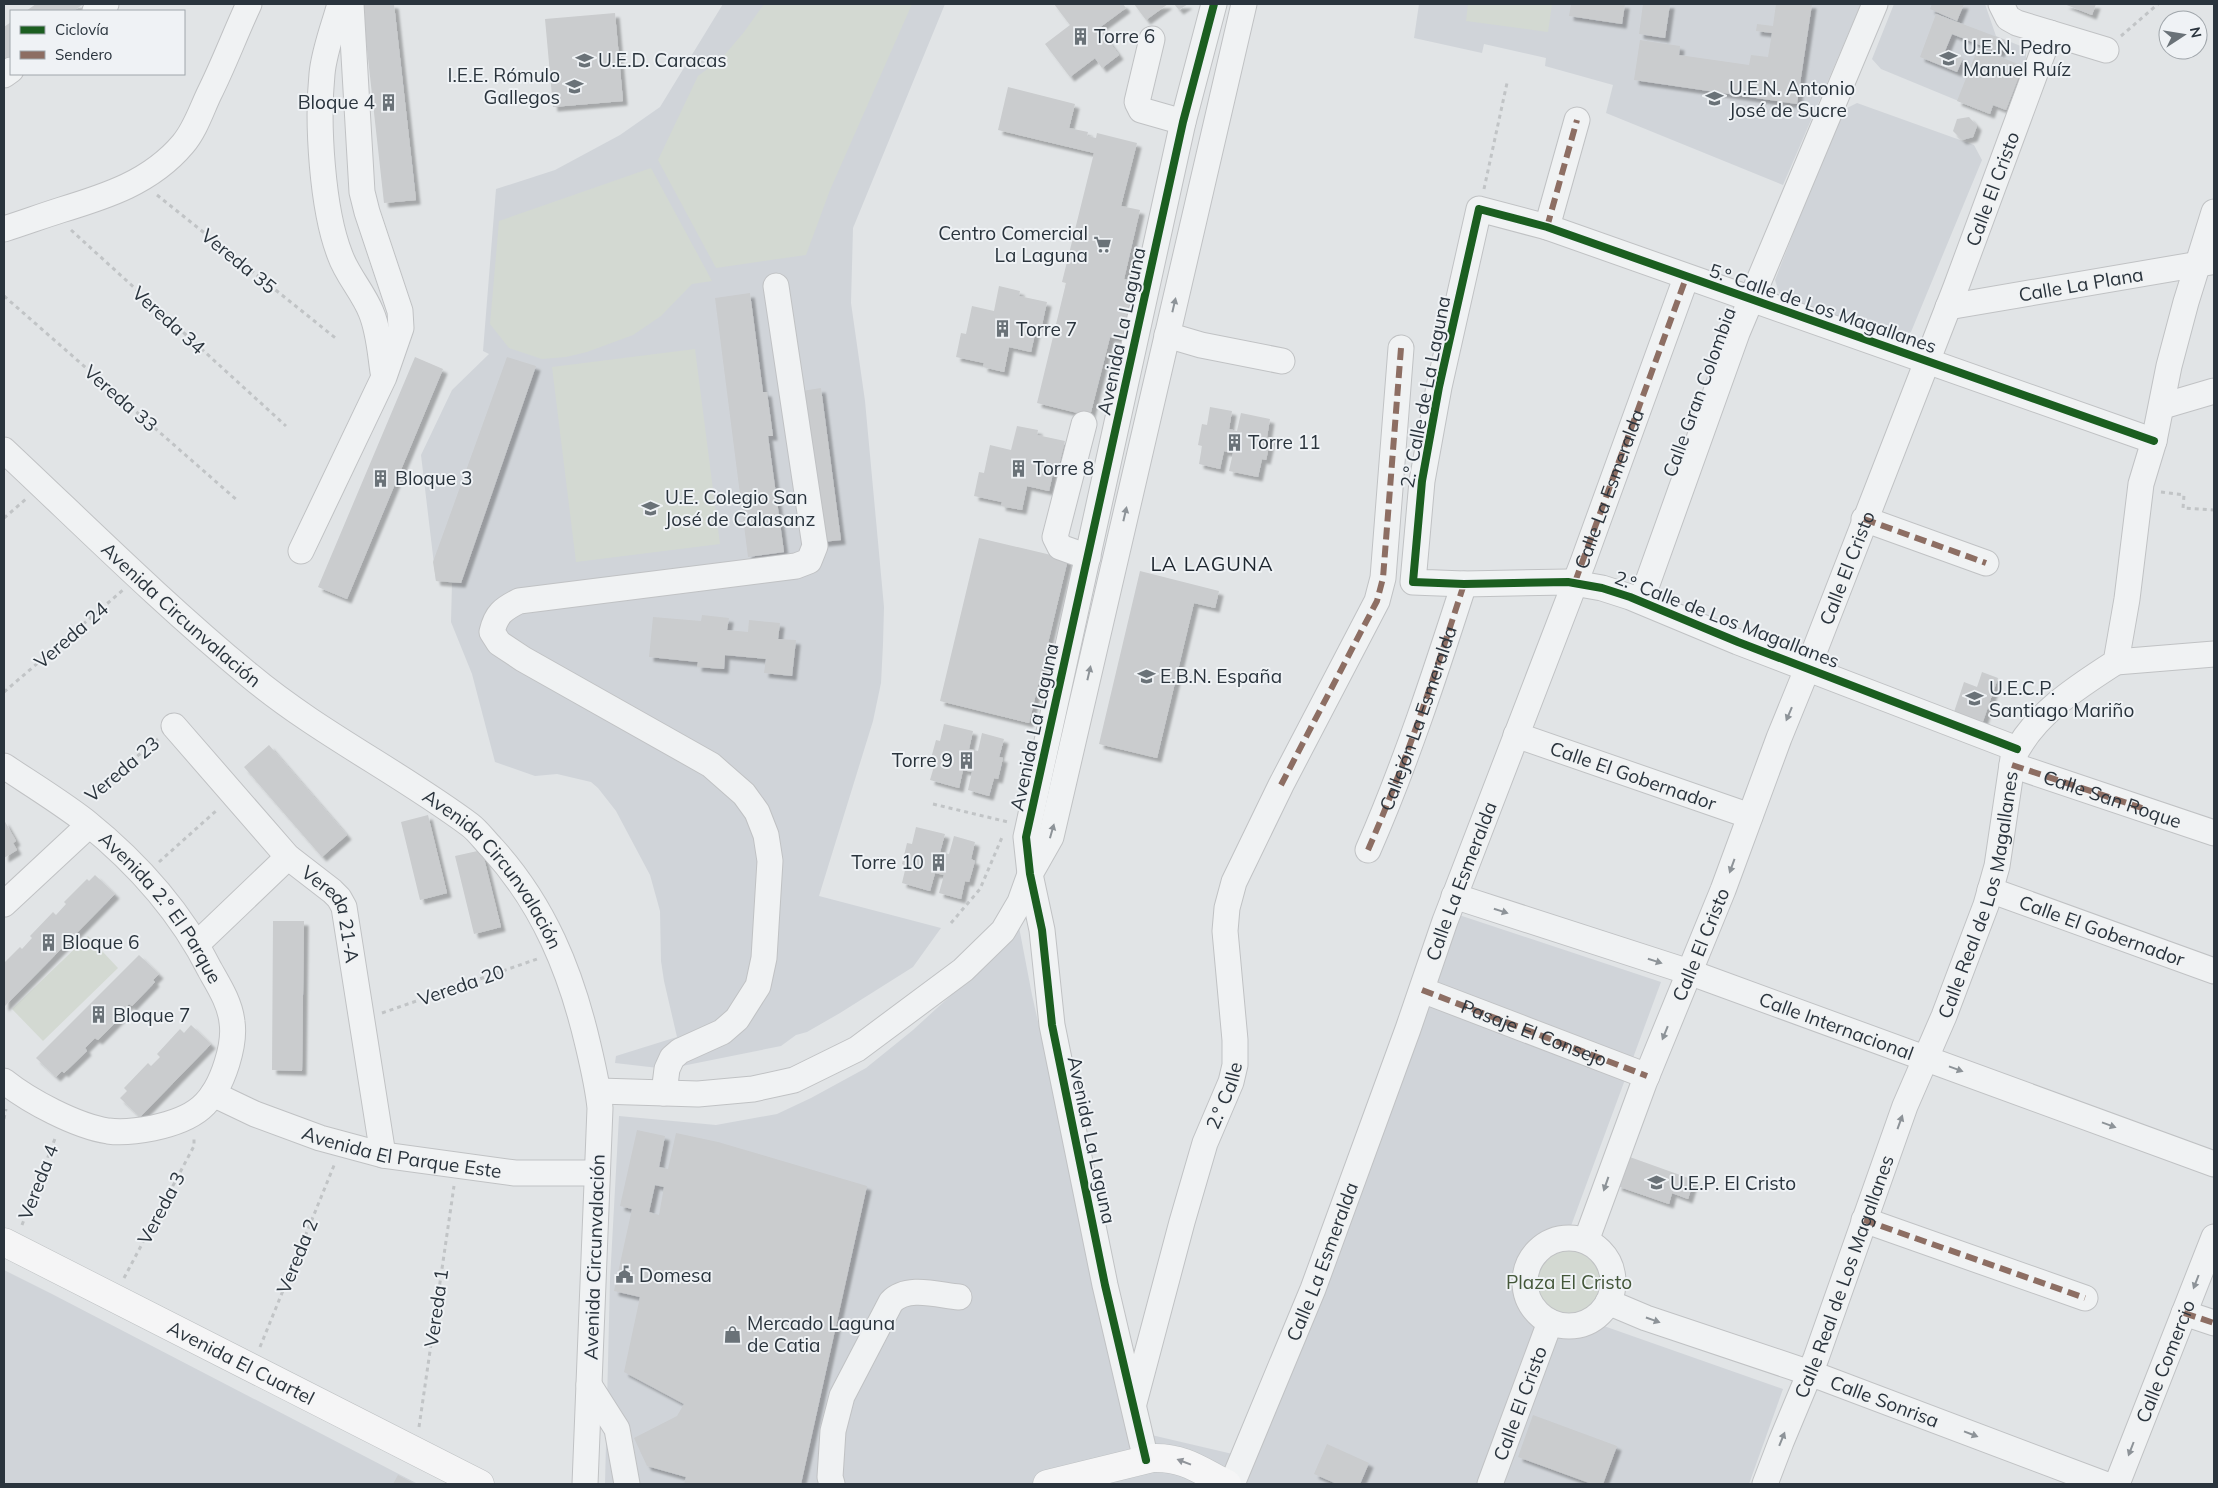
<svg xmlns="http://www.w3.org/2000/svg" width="2218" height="1488" viewBox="0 0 2218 1488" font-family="Mulish,sans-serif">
<defs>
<filter id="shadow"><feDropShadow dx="4.5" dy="4.5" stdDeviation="1" flood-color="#0004"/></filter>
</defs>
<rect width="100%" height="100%" fill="#e1e4e6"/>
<path fill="#d0d4d9" d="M723 4H945L853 228 851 303 865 401 884 607 883 644 881 683 873 721 819 896 941 928 913 967 840 1013 807 1032 796 1035 781 1046 667 1069 615 1063 616 1056 677 1037 664 981 661 961 660 911 650 875 616 811 598 788 591 782 557 774 535 776 495 762 472 674 451 622 452 583 436 581 421 455 452 390 489 354 483 351 496 189 555 170 620 135 660 107Z
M1419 4H1861L1783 185 1606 113 1613 85 1545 66 1546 58 1484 44 1482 53 1414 38Z
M1894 4H1985L1996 36 2023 47 2026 52V59L2006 110 1993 105 1990 114 1881 69 1872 59Z
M1857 103 1974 145 1982 160 1911 332 1898 337 1780 296 1775 280 1841 111Z
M1453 913 1661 982 1571 1226 1539 1240 1528 1249 1519 1265 1518 1284 1521 1301 1529 1315 1543 1326 1559 1331 1582 1333 1601 1325 1783 1389 1749 1484H605L610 1280 619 1116 716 1125 777 1114 811 1098 866 1068 913 1030 960 987 1019 927 1032 995 1130 1430 1254 1459Z
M4 1270 52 1294 418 1484H4Z"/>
<path fill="#d3d9d2" d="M764 4H912L830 190 806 255 716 268 658 160 698 76 722 58 744 32Z
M1468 4H1552L1548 32 1466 21Z
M651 168 712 281 692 284 661 316 633 335 587 352 566 357 542 359 509 348 490 324 499 221Z
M695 349 720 544 576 562 552 367Z
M88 936 118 968 43 1041 12 1009Z
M1531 1282a38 38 0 1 1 76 0a38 38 0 1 1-76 0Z"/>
<path fill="#caccce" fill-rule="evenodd" filter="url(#shadow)" d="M36 4H84L73 11H26Z
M362 4H394L416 200 384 203Z
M1054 4H1123L1126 8 1099 28 1119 55 1102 68 1095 58 1070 77 1045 44 1070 25Z
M1134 4H1168L1146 20Z
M1174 4H1188L1179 10Z
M1571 4H1625L1622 24 1569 16Z
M1643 4H1670L1665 38 1639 34Z
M1776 4H1812L1797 104 1634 80 1640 40 1680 46 1679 55 1749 65 1751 55 1768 57 1772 33 1756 31 1757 24 1773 26Z
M1932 4H1964L1957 21 1930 9Z
M2064 4H2096L2092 15Z
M615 13 623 101 553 107 545 19Z
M1936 14 2005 40 2000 53 1952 34 1945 51 1963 58 1957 72 1920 57Z
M11 22V55L4 61V27Z
M1978 48 2023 66 2006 110 1993 105 1990 114 1957 101Z
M1008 87 1075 104 1069 128 1088 132 1087 136 1096 138 1097 133 1137 143 1121 206 1140 210 1124 279 1142 283 1128 341 1110 337 1090 416 1037 403 1066 283 1062 282 1094 153 998 130Z
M1969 117 1977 126 1973 137 1962 140 1953 131 1957 119Z
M999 286 1020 291 1019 296 1047 302 1042 325H1037L1031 352 1009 347 1004 372 983 367 984 363 956 357 961 333 966 334 972 306 994 311Z
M750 293 763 392H767L773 436H768L784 552 748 557 715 298Z
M415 357 443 369 347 599 318 587Z
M507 357 536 366 461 583 436 581 433 562Z
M821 388 841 540 822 542 802 391Z
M1210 407 1232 411 1229 429 1237 431 1241 413 1270 419 1267 437 1271 438 1266 460 1262 459 1258 477 1229 471 1233 453 1224 451 1220 469 1199 464 1202 446 1198 445 1202 424 1207 425Z
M1017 426 1038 430 1037 435 1065 441 1059 465 1055 464 1049 491 1027 486 1022 510 1001 506 1002 502 974 496 979 472 984 473 990 445 1011 450Z
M979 538 1068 559 1029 723 940 701Z
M1140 571 1219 591 1215 608 1194 603 1157 758 1099 744Z
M702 615 729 618 727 630 748 632 749 620 780 623 778 639 796 640 792 676 764 673 766 659 725 655 724 669 697 667 698 662 649 657 653 617 701 621Z
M1982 672 1998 678 1981 727 1965 721 1967 716 1954 712 1964 682 1977 687Z
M944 724 973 731 969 749 978 751 982 733 1004 739 999 757 1003 758 998 779 994 778 989 796 968 790 972 772 963 770 959 788 930 780 935 763 930 762 936 740 940 741Z
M269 745 347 835 322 857 244 767Z
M428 815 447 893 420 900 401 822Z
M4 820 16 841 13 843 17 850 4 858Z
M916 827 945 834 940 852 949 854 954 836 975 842 971 859 975 861 969 882 965 881 961 899 939 893 944 875 935 873 930 891 902 883 906 866 902 864 907 843 912 844Z
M482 850 501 927 474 934 455 856Z
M95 875 115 894 4 1007V963L20 947 22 949 32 938 30 936 53 912 56 915 66 904 64 902 87 879 89 881Z
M273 921H304L302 1071 272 1070Z
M139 955 159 974 153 980 155 982 132 1006 129 1004 119 1014 121 1017 98 1040 95 1038 85 1048 87 1051 64 1073 62 1071 56 1077 36 1058Z
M191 1025 211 1044 140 1117 120 1098 127 1091 124 1088 148 1063 151 1066 160 1057 157 1054 180 1029 184 1033Z
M637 1130 665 1136 659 1167 668 1169 676 1133 718 1142 867 1186 801 1484H684L686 1477 647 1466 634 1438 677 1416 684 1404 624 1372 640 1297 614 1291 632 1209 620 1206ZM655 1185 664 1187 659 1215 649 1212Z
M1627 1156 1694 1180 1688 1199 1672 1193 1669 1204 1617 1186Z
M1533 1415 1617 1446 1603 1484H1592L1518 1457Z
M1327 1444 1369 1463 1360 1484H1337L1314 1474Z
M398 1475 415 1484H393Z"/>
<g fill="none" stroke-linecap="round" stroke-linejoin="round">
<defs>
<g id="minor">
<path d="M340 4C334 26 324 51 322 74 317 123 322 209 340 255 347 275 363 292 371 312 379 331 380 352 383 372"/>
<path d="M2001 4 2008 18 2017 23 2106 50"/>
<path d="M95 11 106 4"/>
<path d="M1152 39 1137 102 1141 110 1183 122"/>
<path d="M4 75 11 70"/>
<path d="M1547 227 1577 120"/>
<path d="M4 229C23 223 42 216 61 210 107 196 151 182 183 144 195 130 201 111 209 94 224 64 235 34 249 4"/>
<path id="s1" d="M1948 307 2211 262"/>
<path d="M1167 335 1201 345 1282 361"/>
<path d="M2163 406 2214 391"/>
<path d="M1084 424 1055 537 1060 547 1088 557"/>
<path id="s2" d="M4 450C85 526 163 604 249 675 317 732 399 772 470 825 478 831 485 841 492 848 544 905 571 972 588 1045 593 1066 598 1087 600 1108L585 1484"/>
<path d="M1864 519 1986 563"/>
<path d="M301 551 384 377 401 328 400 311 367 212 362 192 351 4"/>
<path d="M1641 601 1737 333 1875 4"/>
<path d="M2116 662 2214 654"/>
<path id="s3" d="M174 726 288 857 332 891 339 898 344 907 383 1155"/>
<path id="s4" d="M1516 735 1750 816"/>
<path d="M2017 749 1738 642 1630 597 1602 588 1568 582 1464 584 1413 582 1422 481 1439 387 1479 209 1547 227 2154 441"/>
<path id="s5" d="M2012 765 2214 833"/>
<path id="s6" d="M4 766C31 784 59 801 85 821 136 862 181 912 210 970 219 986 230 1003 232 1022 234 1035 231 1050 227 1063 214 1105 195 1119 153 1128 138 1131 123 1133 108 1131 76 1126 29 1101 4 1081"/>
<path d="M1368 850C1406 763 1435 674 1464 584"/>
<path id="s7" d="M1990 890 2214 971"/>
<path id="s8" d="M1454 896 1689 972 2214 1164"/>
<path d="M4 904 89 825"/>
<path d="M197 944 288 857"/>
<path id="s9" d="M1422 990 1647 1076"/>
<path d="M599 1091 698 1094 753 1089 794 1080 857 1049 963 970 1003 931 1020 902 1030 874 1051 837 1244 4"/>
<path d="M664 1093 667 1069 672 1058 680 1051 722 1032 737 1019 758 986 764 958 770 861 766 835 757 812 744 794 711 765 523 659 499 643 492 632C496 614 503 609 519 601L796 566 809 561 815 546 776 286"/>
<path id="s10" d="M213 1094 255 1114 320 1138 383 1155 515 1173H597"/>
<path d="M1864 1220 2085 1298"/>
<circle cx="1569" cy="1282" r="44"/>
<path id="s11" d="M1586 1241 1644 1083 1723 890 1779 738 1814 652 1956 287 2050 33"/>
<path id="s12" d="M1608 1302 1646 1318 1810 1373 2104 1484"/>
<path d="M2184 1313 2214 1323"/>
<path d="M589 1385 617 1429 627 1484"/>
<path id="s13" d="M1134 1403 1182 1222 1205 1143 1231 1082 1235 1065V1040L1225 931 1227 908 1234 882 1281 785 1377 601 1383 578 1401 348"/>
<path d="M1146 1460 1105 1285 1052 1025 1042 930 1030 874 1026 837 1183 122 1214 4"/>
<path d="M832 1484 830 1477 833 1431 842 1396 891 1302C907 1285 938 1295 959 1297"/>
<path id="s14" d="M1232 1484 1313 1289 1408 1029 1445 921 1583 562 1686 278"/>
<path id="s15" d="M1490 1484 1550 1322"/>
<path id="s16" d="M1765 1484 1781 1442 1816 1358 1905 1106 1944 1016 1986 905 1997 866 2013 758C2033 715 2077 687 2116 662L2127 599 2141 484 2154 441 2169 366 2186 302 2214 212"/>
<path id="s17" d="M2117 1484 2214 1237"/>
</g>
<g id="major">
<path id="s18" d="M4 1242 480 1484"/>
<path d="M1047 1484 1153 1458C1184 1457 1201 1471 1227 1484"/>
</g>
</defs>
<use href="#minor" stroke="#c0c2c4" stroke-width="27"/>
<use href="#major" stroke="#bec1c3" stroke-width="29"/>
<path stroke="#c1c4c6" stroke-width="3" stroke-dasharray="4 4" stroke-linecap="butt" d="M2121 36 2158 4
M1484 189 1507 83
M157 195 338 340
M71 230 286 426
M4 296 238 501
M2161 492 2184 495 2183 508 2214 510
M4 518 26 499
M4 692 123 590
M88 797 158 739
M933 804 1008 822
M159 862 217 810
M951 923 980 889 1003 835
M382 1013 537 959
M4 1119 6 1109
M22 1225 56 1136
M124 1278 194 1146V1137
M260 1347 335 1163
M419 1427 454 1186"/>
<use href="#minor" stroke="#f0f2f3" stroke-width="25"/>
<use href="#major" stroke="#f5f5f6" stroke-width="28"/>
<g stroke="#8d6e63" stroke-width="6" stroke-dasharray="12 6" stroke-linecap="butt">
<path d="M1547 227 1577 120"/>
<path d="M1864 519 1986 563"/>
<path id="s19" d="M1575 582 1686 278"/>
<path d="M2012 765 2142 808"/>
<path d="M1281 785 1377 601 1383 578 1401 348"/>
<path id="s20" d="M1368 850C1406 763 1435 674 1464 584"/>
<path d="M1422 990 1647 1076"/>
<path d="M1864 1220 2085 1298"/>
<path d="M2184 1313 2214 1323"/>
</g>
<defs>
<path id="cycleway" d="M2017 749 1738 642 1630 597 1602 588 1568 582 1464 584 1413 582 1422 481 1439 387 1479 209 1547 227 2154 441
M1146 1460 1105 1285 1052 1025 1042 930 1030 874 1026 837 1183 122 1214 4"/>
</defs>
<use href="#cycleway" stroke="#eff2f5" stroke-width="11"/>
<use href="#cycleway" stroke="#1b5e20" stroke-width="8"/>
</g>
<defs><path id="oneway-solid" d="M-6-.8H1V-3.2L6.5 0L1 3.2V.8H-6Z" transform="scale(1.25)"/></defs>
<g fill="#8d9398">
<use href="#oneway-solid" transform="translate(1174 305) rotate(-77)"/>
<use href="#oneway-solid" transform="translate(1125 514) rotate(-77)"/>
<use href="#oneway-solid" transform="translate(1089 673) rotate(-77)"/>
<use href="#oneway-solid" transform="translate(1789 714) rotate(113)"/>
<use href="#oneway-solid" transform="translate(1052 831) rotate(-74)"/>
<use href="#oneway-solid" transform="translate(1732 866) rotate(110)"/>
<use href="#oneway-solid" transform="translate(1501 911) rotate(18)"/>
<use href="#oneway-solid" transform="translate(1655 961) rotate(18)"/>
<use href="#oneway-solid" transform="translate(1665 1033) rotate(112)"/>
<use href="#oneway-solid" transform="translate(1956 1069) rotate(20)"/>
<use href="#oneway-solid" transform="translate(1900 1122) rotate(-70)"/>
<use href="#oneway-solid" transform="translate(2109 1125) rotate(20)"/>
<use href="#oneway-solid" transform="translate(1606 1184) rotate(109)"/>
<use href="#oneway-solid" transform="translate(2196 1282) rotate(111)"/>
<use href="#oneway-solid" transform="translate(1653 1320) rotate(19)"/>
<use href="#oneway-solid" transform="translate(1971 1434) rotate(21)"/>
<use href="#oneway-solid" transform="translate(1782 1439) rotate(-68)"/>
<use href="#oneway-solid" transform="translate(2131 1449) rotate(111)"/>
</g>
<use fill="#90949a" href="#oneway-solid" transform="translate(1184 1462) rotate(-159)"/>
<defs>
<symbol id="building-bare" viewBox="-9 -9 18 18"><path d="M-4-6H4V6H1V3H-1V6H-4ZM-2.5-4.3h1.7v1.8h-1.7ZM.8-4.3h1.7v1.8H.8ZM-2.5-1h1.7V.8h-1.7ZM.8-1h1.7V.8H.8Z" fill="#6a7278" stroke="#eff2f5" stroke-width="2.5" paint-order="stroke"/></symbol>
<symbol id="school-bare" viewBox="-9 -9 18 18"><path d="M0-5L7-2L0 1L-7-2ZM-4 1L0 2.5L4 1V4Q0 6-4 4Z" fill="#6a7278" stroke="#eff2f5" stroke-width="2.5" paint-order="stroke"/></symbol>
<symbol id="supermarket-bare" viewBox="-9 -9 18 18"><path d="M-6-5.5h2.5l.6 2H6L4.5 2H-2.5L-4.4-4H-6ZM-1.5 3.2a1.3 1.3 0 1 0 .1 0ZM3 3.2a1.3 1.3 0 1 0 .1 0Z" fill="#6a7278" stroke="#eff2f5" stroke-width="2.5" paint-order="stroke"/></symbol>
<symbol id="civic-bare" viewBox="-9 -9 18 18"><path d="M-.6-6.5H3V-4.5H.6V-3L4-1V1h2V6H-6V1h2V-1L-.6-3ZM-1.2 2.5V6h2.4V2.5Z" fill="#6a7278" stroke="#eff2f5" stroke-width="2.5" paint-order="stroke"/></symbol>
<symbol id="shop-bare" viewBox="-9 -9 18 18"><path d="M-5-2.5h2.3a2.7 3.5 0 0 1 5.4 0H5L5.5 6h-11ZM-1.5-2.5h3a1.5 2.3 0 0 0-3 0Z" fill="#6a7278" stroke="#eff2f5" stroke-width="2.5" paint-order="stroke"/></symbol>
</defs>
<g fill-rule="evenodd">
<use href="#building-bare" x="1068" y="24" width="25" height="25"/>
<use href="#school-bare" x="1936" y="46" width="25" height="25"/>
<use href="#school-bare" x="572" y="48" width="25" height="25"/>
<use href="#school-bare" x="562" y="74" width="25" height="25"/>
<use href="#school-bare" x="1702" y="86" width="25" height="25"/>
<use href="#building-bare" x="376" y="90" width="25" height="25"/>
<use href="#supermarket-bare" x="1090" y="232" width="25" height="25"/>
<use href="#building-bare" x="990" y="316" width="25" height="25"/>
<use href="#building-bare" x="1222" y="430" width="25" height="25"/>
<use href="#building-bare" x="1006" y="456" width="25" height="25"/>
<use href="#building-bare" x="368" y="466" width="25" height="25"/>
<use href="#school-bare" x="638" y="496" width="25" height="25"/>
<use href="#school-bare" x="1134" y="664" width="25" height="25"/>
<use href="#school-bare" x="1962" y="686" width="25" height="25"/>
<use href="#building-bare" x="954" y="748" width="25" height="25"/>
<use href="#building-bare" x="926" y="850" width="25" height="25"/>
<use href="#building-bare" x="36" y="930" width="25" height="25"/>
<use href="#building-bare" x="86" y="1002" width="25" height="25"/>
<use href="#school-bare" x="1644" y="1170" width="25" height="25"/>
<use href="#civic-bare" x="612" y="1262" width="25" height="25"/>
<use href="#shop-bare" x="720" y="1322" width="25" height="25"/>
</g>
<g text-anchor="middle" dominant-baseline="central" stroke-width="4" stroke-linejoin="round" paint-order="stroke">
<g font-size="19" fill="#2a343d" stroke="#eff2f5" text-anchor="start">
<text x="1094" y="36">Torre 6</text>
<text x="1963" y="47">U.E.N. Pedro<tspan x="1963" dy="22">Manuel Ruíz</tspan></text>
<text x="598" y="60">U.E.D. Caracas</text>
<text x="560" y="75" text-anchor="end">I.E.E. Rómulo<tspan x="560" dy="22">Gallegos</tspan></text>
<text x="1729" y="88">U.E.N. Antonio<tspan x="1729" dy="22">José de Sucre</tspan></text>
<text x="375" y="102" text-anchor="end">Bloque 4</text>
<text x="1088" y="233" text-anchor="end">Centro Comercial<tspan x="1088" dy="22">La Laguna</tspan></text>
<text x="1016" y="329">Torre 7</text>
<text x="1248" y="442">Torre 11</text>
<text x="1033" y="468">Torre 8</text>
<text x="395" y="478">Bloque 3</text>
<text x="665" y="497">U.E. Colegio San<tspan x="665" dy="22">José de Calasanz</tspan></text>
<text x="1160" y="676">E.B.N. España</text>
<text x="1989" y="688">U.E.C.P.<tspan x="1989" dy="22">Santiago Mariño</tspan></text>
<text x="953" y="760" text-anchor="end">Torre 9</text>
<text x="924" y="862" text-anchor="end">Torre 10</text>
<text x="62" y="942">Bloque 6</text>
<text x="113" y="1015">Bloque 7</text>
<text x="1670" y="1183">U.E.P. El Cristo</text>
<text x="639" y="1275">Domesa</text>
<text x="747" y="1323">Mercado Laguna<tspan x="747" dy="22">de Catia</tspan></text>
</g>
<g font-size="19" fill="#2a343d" stroke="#eff2f5">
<text stroke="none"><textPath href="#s11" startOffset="1128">Calle El Cristo</textPath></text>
<text transform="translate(239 261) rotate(39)">Vereda 35</text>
<text stroke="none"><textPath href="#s1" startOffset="135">Calle La Plana</textPath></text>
<text transform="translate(1823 308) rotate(19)">5.° Calle de Los Magallanes</text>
<text transform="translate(169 320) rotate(42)">Vereda 34</text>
<text transform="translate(1121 331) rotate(-78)">Avenida La Laguna</text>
<text transform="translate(1425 392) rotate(-79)">2.° Calle de La Laguna</text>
<text transform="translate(1699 392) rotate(-70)">Calle Gran Colombia</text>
<text transform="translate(121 398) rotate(41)">Vereda 33</text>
<text stroke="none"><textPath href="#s19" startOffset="99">Calle La Esmeralda</textPath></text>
<text stroke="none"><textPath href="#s11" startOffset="722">Calle El Cristo</textPath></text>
<text stroke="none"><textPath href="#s2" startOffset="242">Avenida Circunvalación</textPath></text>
<text transform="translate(1727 619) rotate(21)">2.° Calle de Los Magallanes</text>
<text transform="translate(71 635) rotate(-41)">Vereda 24</text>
<text stroke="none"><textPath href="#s20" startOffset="141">Callejón La Esmeralda</textPath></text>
<text transform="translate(1034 727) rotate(-78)">Avenida La Laguna</text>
<text transform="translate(122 769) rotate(-40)">Vereda 23</text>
<text stroke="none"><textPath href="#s4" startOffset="124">Calle El Gobernador</textPath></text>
<text stroke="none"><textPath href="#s5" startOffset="106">Calle San Roque</textPath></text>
<text stroke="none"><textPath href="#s2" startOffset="648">Avenida Circunvalación</textPath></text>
<text stroke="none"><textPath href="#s14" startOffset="645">Calle La Esmeralda</textPath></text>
<text stroke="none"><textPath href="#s16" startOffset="628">Calle Real de Los Magallanes</textPath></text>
<text stroke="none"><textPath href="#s6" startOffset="214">Avenida 2.° El Parque</textPath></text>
<text stroke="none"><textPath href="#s3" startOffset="250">Vereda 21-A</textPath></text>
<text stroke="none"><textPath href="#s7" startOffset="119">Calle El Gobernador</textPath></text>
<text stroke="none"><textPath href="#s11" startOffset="318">Calle El Cristo</textPath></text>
<text transform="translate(461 985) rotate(-19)">Vereda 20</text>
<text stroke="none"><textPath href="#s8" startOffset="404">Calle Internacional</textPath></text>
<text stroke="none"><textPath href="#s9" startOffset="120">Pasaje El Consejo</textPath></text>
<text stroke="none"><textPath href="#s13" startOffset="321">2.° Calle</textPath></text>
<text transform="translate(1092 1140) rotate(78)">Avenida La Laguna</text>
<text stroke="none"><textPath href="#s10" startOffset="199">Avenida El Parque Este</textPath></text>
<text transform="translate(38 1182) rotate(-69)">Vereda 4</text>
<text transform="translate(161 1208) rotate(-62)">Vereda 3</text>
<text transform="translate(297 1256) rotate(-68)">Vereda 2</text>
<text transform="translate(594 1257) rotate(-88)">Avenida Circunvalación</text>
<text stroke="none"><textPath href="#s14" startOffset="240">Calle La Esmeralda</textPath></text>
<text stroke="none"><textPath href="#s16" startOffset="222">Calle Real de Los Magallanes</textPath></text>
<text transform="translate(436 1308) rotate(-82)">Vereda 1</text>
<text stroke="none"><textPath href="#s17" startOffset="132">Calle Comercio</textPath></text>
<text stroke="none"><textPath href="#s18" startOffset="266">Avenida El Cuartel</textPath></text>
<text stroke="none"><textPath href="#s12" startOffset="294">Calle Sonrisa</textPath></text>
<text stroke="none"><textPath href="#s15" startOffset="86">Calle El Cristo</textPath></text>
</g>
<g font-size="19" fill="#435739" stroke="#eff2f5">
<text x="1569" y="1282">Plaza El Cristo</text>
</g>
<g font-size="20" letter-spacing="1" fill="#1c252e" stroke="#eff2f5">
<text x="1212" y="563">LA LAGUNA</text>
</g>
</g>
<rect width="2218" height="1488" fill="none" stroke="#2a343d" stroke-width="10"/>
<rect x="10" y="10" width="175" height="65" fill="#eff2f5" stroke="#a0a6ab"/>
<rect x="20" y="26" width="25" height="8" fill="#1b5e20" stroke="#a0a6ab"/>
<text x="55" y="35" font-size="15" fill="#2a343d">Ciclovía</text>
<rect x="20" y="51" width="25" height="8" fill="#8d6e63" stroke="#a0a6ab"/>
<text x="55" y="60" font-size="15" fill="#2a343d">Sendero</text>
<g transform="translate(2183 35) rotate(78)"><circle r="24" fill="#eff2f5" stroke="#a0a6ab"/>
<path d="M0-4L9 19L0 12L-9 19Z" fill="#6a7278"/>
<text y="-8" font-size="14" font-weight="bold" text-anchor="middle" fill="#2a343d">N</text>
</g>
</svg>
